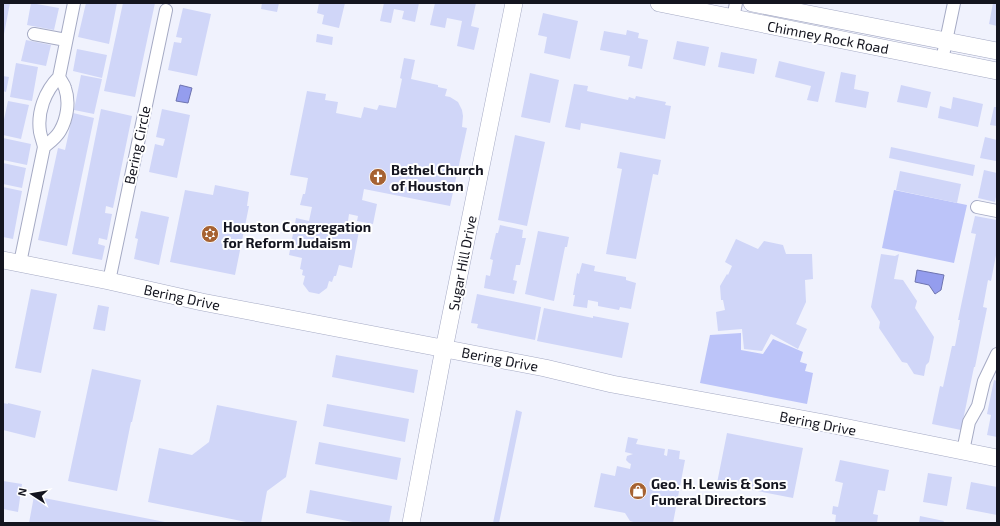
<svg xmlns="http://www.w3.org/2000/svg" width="1000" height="526" viewBox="0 0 1000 526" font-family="'Exo 2',sans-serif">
<rect width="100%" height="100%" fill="#f0f2fd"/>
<path fill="#bcc4f9" d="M894 190 967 205 954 263 882 248Z
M741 333V350L763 354 773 339 803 352 800 362 807 364 805 371 813 373 807 404 700 383 710 335Z"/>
<path fill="#949dee" stroke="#6e74b0" d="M180 85 192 88 188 103 176 101Z
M917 270 944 275 941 290 935 294 929 285 915 282Z"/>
<path fill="#d0d6f8" d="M3 3H10L4 34H3Z
M31 3 59 8 54 30 27 25Z
M86 3H117L109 44 78 37Z
M123 3H155L135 97 104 91Z
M262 3H279L277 12 261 9Z
M319 3H345L339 28 322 24 324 15 317 13Z
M384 3H419L415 22 402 19 404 11 394 9 391 23 380 21Z
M435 3H476L471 26 479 28 474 50 457 46 462 21 447 18 445 28 430 25Z
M993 3H997V26L989 24Z
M183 8 211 14 197 76 168 70 174 42 181 43 182 38 176 37Z
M543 13 578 21 570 59 544 53 547 37 538 35Z
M627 30 639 33 638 38 648 40 642 69 628 66 630 56 600 50 604 31 626 35Z
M317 34 333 37 332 45 316 42Z
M26 40 51 45 46 66 21 61Z
M677 41 709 47 705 66 673 59Z
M77 49 107 55 102 78 73 71Z
M721 52 757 59 754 74 718 67Z
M404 58 415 60 411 79 438 85V87L447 89 445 96 450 97 458 102 462 110 463 116 462 127 467 128 450 206 364 189 362 200 377 204 373 224 357 221 358 216 349 214 347 228 359 231 352 268 339 265 336 276H334L332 282 329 281 327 288 319 294 309 292 303 284 305 276 302 275 303 270 300 269 302 258 289 255 296 218 309 221 312 207 300 205 303 194H305L308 178 290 175 307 91 326 94 325 100 338 102 336 113 361 118 364 107 377 110 379 105 396 108 402 79 400 78Z
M779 61 825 72 818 102 807 100 811 86 775 77Z
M16 63 38 67 32 101 10 97Z
M841 72 856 75 854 89 869 92 866 108 835 102Z
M530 73 559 80 550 123 521 117Z
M81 75 102 79 94 114 74 110Z
M3 76 9 77 6 92 3 91Z
M574 84 588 86 587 91 628 100 629 97 635 99 636 96 666 102 665 105 671 106 665 139 581 123 580 130 565 127Z
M901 85 931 92 927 108 897 102Z
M953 97 983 104 978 127 938 118 940 106 951 109Z
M8 101 29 105 21 139 3 135V124Z
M994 107H997V126L990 125Z
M101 109 132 116 113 208 106 206 105 213 112 214 107 240 99 238 98 244 105 246 102 260 72 254Z
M162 109 190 115 177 178 149 172 155 144 163 146 165 139 156 137Z
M73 113 94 118 67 246 38 240 58 148 65 150Z
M515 135 545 142 527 226 498 220Z
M985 137 997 140 996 161 980 158Z
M3 138 31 144 27 165 3 160Z
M891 147 975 165 973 176 889 158Z
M620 152 661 160 658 175 653 174 636 259 606 254 622 169 617 168Z
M3 163 26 168 22 188 3 184Z
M984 170 997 173V198L996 197 995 202 978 198Z
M900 171 961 184 957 203 896 190Z
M215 185 249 192 247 206H249L235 275 170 262 185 190 213 195Z
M3 187 22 191 13 239 3 237Z
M141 211 169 217 159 265 134 259 138 239 135 238Z
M975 216 997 220V250L991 281 988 280 983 307 987 308 975 367H974L961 430 932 424 940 386 943 387 952 346H955L960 320H958L976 234 971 233Z
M500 225 523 230 522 238H526L520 265H516L513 280 517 281 514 294 484 288 486 275 490 276 493 260 490 259 496 233H498Z
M538 231 569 237 567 247H565L554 301 525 294Z
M736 239 758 249 764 241 783 245 786 254H812L813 279 805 280 806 302 796 324 807 329 798 349 771 334 762 351 744 349 742 329 718 331 716 312 725 310 723 300H721L720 286 727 274 728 275 732 266 725 262Z
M881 254 895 256 899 254 894 279 903 280 917 301 915 308 934 337 929 362 926 365 924 376 914 374 907 363 902 362 879 328 880 322 871 307Z
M582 263 595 266 594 271 626 277V280L636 283 631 309 620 307 619 310 598 306V302L588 300 587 308 573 306 575 295H573L577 273 579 274Z
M31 289 57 294 41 373 15 368Z
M477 294 541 307 535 340 477 328 478 324 471 323Z
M98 305 109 307 105 331 93 329Z
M544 308 593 318V316L629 323 622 358 537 341Z
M336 355 418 370 414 393 332 377Z
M92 369 141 380 132 422H131L117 491 68 481Z
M994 380 997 381V437L987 435 991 415 987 414Z
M3 403 8 404V403L41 411 35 438 3 430Z
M327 404 409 419 405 442 323 426Z
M217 405 297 421 286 477 267 491 261 523H251L148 502 159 448 192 455 209 442Z
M516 410 522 412 499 523H493Z
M727 433 803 448 793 498 717 483Z
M628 437 638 439 636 444 665 449 664 455 667 456 668 449 680 451 679 459 685 460 673 523H637L630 521 625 513 594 507 601 473 615 476 617 466 630 469 631 464 629 463 626 460 627 456 633 454 625 452Z
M319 442 401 458 397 480 315 464Z
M840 460 889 470 885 491 878 490 873 514 878 515 877 523 872 522V523H835L836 515 832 514 833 506 838 507 843 483 835 481Z
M928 473 952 477 947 506 923 502Z
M3 481 22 484 18 512 3 509Z
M971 482 997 487V515L966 509Z
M310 490 392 506 389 523H358L306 513Z
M34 496 165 522V523H29Z
M920 516 944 521 943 523H919Z"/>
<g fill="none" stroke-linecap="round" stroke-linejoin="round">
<defs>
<path id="street" d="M733 18 736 3
M34 34 66 40
M942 60 954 3
M59 77C61 81 64 84 65 88 70 102 67 119 60 131 56 138 50 142 44 147 43 142 41 137 40 132 37 112 45 91 59 77L74 3
M977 207 997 211
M20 263 44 147
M109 281 166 10
M963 451 969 422 978 406 984 381 997 354"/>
<path id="secondary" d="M659 3 997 71
M752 3 997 51
M3 260 109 281 202 302 545 368 612 384 824 423 997 458
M411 523 441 364 514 3"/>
</defs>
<use href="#street" stroke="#a5aac4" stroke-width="14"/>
<use href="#secondary" stroke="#a5aac4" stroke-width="18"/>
<use href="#street" stroke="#fff" stroke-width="12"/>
<use href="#secondary" stroke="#fff" stroke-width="17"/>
</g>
<defs>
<symbol id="church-disc" viewBox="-11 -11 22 22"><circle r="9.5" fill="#a66232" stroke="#fff"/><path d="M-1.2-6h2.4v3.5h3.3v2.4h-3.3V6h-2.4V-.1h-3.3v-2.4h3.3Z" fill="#fff"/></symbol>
<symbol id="synagogue-disc" viewBox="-11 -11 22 22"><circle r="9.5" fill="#a66232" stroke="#fff"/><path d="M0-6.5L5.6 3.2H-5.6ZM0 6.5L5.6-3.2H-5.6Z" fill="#fff"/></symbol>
<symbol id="shop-disc" viewBox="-11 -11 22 22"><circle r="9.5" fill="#a66232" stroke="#fff"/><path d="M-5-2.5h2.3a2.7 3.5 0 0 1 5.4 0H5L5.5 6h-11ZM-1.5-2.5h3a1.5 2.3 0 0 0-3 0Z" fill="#fff"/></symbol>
</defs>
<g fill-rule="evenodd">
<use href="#church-disc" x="368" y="167" width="20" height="20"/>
<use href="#synagogue-disc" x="200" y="224" width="20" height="20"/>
<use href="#shop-disc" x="628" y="481" width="20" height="20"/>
</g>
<g text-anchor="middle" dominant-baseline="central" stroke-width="4" stroke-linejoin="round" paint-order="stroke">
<g font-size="14" fill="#14151f" stroke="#fff">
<text transform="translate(828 37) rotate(11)">Chimney Rock Road</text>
<text transform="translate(137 145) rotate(-78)">Bering Circle</text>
<text transform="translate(462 263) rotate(-79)">Sugar Hill Drive</text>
<text transform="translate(182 297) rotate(12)">Bering Drive</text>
<text transform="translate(500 359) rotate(11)">Bering Drive</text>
<text transform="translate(818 423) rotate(11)">Bering Drive</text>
</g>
<g font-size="14" font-weight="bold" fill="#14151f" stroke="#fff" text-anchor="start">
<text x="391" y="169">Bethel Church<tspan x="391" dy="16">of Houston</tspan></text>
<text x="223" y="226">Houston Congregation<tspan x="223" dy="16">for Reform Judaism</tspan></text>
<text x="651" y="483">Geo. H. Lewis &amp; Sons<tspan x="651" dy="16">Funeral Directors</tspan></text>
</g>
</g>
<rect width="1000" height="526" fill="none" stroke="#14151f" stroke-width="8"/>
<g transform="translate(32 494) rotate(282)" stroke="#ffffff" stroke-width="3" paint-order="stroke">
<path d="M0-3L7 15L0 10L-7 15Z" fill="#14151f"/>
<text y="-6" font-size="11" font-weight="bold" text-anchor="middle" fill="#14151f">N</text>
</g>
</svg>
